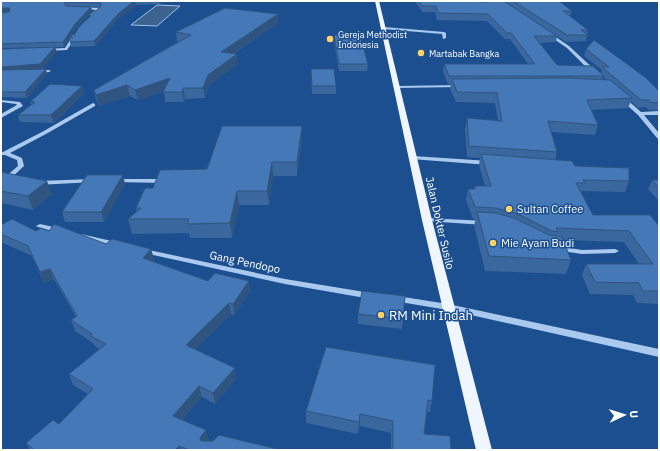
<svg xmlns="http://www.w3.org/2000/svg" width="660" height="451" viewBox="0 0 660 451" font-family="'IBM Plex Sans',sans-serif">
<rect width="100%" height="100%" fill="#1b4f8f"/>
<path fill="#3c6290" stroke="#9cc4f0" d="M157 5 180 6 157 26 131 25Z"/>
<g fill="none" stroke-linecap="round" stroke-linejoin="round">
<path fill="#a9c9ee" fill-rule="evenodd" d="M83 7 99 8 101 9 92 16 90 15 96 10 84 9Z
M384 27 444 32 446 33V38L443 39 442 34 383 29V27Z
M548 33H550L569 46 596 71V73H592L567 48 548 35Z
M74 34 77 35 67 50 47 51 45 50 47 49 65 48Z
M35 70H49L51 71C48 73 38 73 35 71Z
M459 85 461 86V87L397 88 395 87 397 86Z
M620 97H624L641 112 659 111V115H644L659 133V139L657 138 638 115 620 99Z
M1 100 20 102 23 106 1 118V114L17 105 16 104 1 102Z
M93 103 95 104V106L46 134 10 153 22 158 24 166 10 179 9 181C6 182 5 182 3 179L4 178 18 166 17 160 5 155H1V153L42 132Z
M413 156 489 161 492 163 489 165 411 159 410 158Z
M92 179 94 180 95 181 94 182 38 185 35 183 38 181Z
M116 179H164L167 181 164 183 114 182 113 181 114 180Z
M427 218 485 221 488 223 485 225 425 221 424 220 425 219Z
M40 224 62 229 63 231 59 233 38 227 36 226Z
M78 234H81L116 242 120 244 116 246 81 238H78L77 236Z
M555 246H558L582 250 615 249 619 251 615 253 582 254 555 250 554 248Z
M141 249H144L285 279 371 293 374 294 375 296 374 298 371 299 285 284 144 253 140 251Z
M397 296 448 304 659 349V357L448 310 394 301 393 299 394 297Z"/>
<path fill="#f0f6ff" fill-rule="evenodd" d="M375 1H379L432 220 492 450H476L422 220Z"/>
</g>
<path fill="#3a679d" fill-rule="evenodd" d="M1 1H163L160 4 136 5 119 18 95 46 71 47 70 42 99 8 91 7 92 11 76 28 64 47 1 48V13L9 12H1Z
M338 1H369V2H345Z
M415 1H496V2H504L503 1H562L561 3 572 11 570 16 588 30 586 41 566 42 557 36 556 42 539 43 557 65 601 73 602 70 584 56 586 49 659 91V110H649L646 107 638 108 631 101 628 108 591 110 598 125 595 135 551 132 557 152 555 160 575 166 629 181 625 192 582 191 581 193 593 215 659 226V304L637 303 633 295 590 294 582 275 586 264H639L624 242 563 240 571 260 566 274 485 271 474 225 476 219H473L466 200 468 189H474V186H485L479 165 480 158 467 157 465 129 467 118 498 121 495 103 456 102 450 89 451 84H448L443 72 444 64H528L510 39H505L487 21 437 20 435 12H422ZM603 76 607 80H602Z
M278 23 233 54 238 64 209 85 205 98 185 99 184 102H165L164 91 138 100 130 96 99 106 96 100 94 90 179 41H177L176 32Z
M334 35 368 64 367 71H339L334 42Z
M1 49 57 52 42 69H33L47 74 27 98 1 97Z
M311 69 336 86V94H312Z
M82 86 84 93 54 123 20 122 18 115 31 105 30 102Z
M302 126V139L297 176H273L269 205H239L232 238H190L189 233 132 234 128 219 137 212 136 208 153 188 207 169Z
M1 172 52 194 33 210 1 203Z
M123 175 125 184 104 222H65L62 212Z
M652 180H659V201L648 189Z
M1 225 36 231H49L106 244 151 249 154 260 152 261 208 281 250 291 234 315 231 314 195 349 236 379 215 404 202 397 182 420 208 441 281 450H30L26 443 59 424 88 394 73 385 69 374 99 349 95 346 93 343 75 331 71 320 76 317 54 279 44 283 32 256 1 242Z
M358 314 403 319 402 329 358 324Z
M326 347 432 401 430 412H427L424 434 451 450H391V433L360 426 358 434 306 423V411Z"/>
<path fill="#305480" d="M134 1H135L136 5 119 18 95 46 94 41 118 14Z
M159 1H163L160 4Z
M91 7 92 11 76 28 64 47 63 42 75 24Z
M1 8H10L11 12H1Z
M278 14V23L222 61 221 52Z
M55 47 57 52 42 69 1 72V67Z
M237 54 238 64 209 85 205 98 203 88 208 75Z
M46 69 47 74 27 98 25 92Z
M170 78 172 88 138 100 135 90Z
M127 85 130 96 99 106 96 95Z
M82 86 84 93 54 123 51 115Z
M183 88 185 99 184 102 182 92Z
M302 126V139L297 176V162Z
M272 162 273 176 269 205 267 191Z
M123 175 125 184 104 222 101 212Z
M47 181 52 194 33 210 28 196Z
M237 191 239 205 232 238 230 223Z
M151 249 154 260 145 268 143 258Z
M50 269 54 279 44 283 40 272Z
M249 281 250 291 234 315 233 304Z
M229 303 231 314 189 356 186 345Z
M235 368 236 379 215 404 213 393Z
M199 386 202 397 176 427 173 416Z
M360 414V426L358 434 359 422Z
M206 430 209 440 203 449 200 438Z
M179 446 180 450H175Z"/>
<path fill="#4478b7" stroke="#305480" d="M1 1H134L118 14 94 41 70 42 79 27 101 6V3L64 2 66 6 91 7 75 24 63 42 1 44V13L9 12 10 8H1Z
M419 1H477L480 2 504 1 557 36H534L557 65 593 66 604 76H449L444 64H535L511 33H507L488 14 438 13 436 6H422Z
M513 1H559L572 11H563L588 30H581L588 35H567Z
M225 8 278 14 221 52 237 54 208 75 203 88H183L182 92H163L170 78 135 90 127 85 96 95 94 90 191 35 176 32Z
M334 35H360L368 64H339Z
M594 40 645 77 659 91V102L652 103 649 100H641L602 67H609L586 49Z
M55 47 40 64 1 67V49Z
M46 69 25 92H1V70Z
M311 69H334L336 86H312Z
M568 78 610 80 632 98 587 100 598 125 548 121 557 152 469 146 467 118 502 121 497 93 457 92 452 79Z
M50 84 82 86 51 115H18L35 102H30Z
M222 126H302L297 162H272L267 191H237L230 223 187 224 189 219H128L141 208H136L145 188H153L160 170 207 169Z
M481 154 572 161 575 166 629 168V181L583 180 585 183H576L593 215H650L659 226V291H643L639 283 595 282 586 264H653L629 231 556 228 558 232 552 231 518 214 496 208 475 207 468 189H476L474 186H491Z
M1 172 47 181 28 196 1 191Z
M87 175H123L101 212H62Z
M652 180H659V188Z
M477 212 495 213 514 218 549 235 562 237 571 260 489 256Z
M12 219 36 231 41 228 49 231 54 224 106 244 112 239 151 249 143 258 208 281 215 273 249 281 233 304 229 303 186 345 235 368 213 393 199 386 173 416 206 430 200 438 201 441H213L219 435 281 450H189L179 446 175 450H34L26 443 53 420 59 424 93 389 69 374 106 344 91 336 92 334 71 320 77 316 50 269 40 272 28 246 1 234V225Z
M362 291 405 296 403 319 358 314Z
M326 347 435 365 432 401 428 400 424 434 450 436 451 450H393V421L360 414 359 422 306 411Z"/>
<g fill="#ffd166" stroke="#1b4f8f" stroke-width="1.5">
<circle cx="330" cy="39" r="4"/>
<circle cx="421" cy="53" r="4"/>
<circle cx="509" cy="209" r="4"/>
<circle cx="493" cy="243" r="4"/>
<circle cx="381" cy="315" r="4"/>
</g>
<g text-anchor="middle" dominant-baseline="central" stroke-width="3" stroke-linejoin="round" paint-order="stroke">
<g font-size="9" fill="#fff" stroke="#1b4f8f" text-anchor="start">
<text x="338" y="34">Gereja Methodist<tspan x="338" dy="10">Indonesia</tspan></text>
<text x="429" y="53">Martabak Bangka</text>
</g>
<g font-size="11" fill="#fff" stroke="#1b4f8f" text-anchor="start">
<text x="517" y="209">Sultan Coffee</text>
<text x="501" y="243">Mie Ayam Budi</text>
</g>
<g font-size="11" fill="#fff" stroke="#1b4f8f">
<text transform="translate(440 223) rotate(77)">Jalan Dokter Susilo</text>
<text transform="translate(245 262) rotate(12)">Gang Pendopo</text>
</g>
<g font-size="13" fill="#fff" stroke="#1b4f8f" text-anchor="start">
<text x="389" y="315">RM Mini Indah</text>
</g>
</g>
<rect width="660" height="451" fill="none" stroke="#ffffff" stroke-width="4"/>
<g transform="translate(624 415) rotate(86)" stroke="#1b4f8f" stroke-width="3" paint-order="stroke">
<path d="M0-3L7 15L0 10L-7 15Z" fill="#ffffff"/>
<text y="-6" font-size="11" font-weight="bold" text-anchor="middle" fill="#ffffff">U</text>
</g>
</svg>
